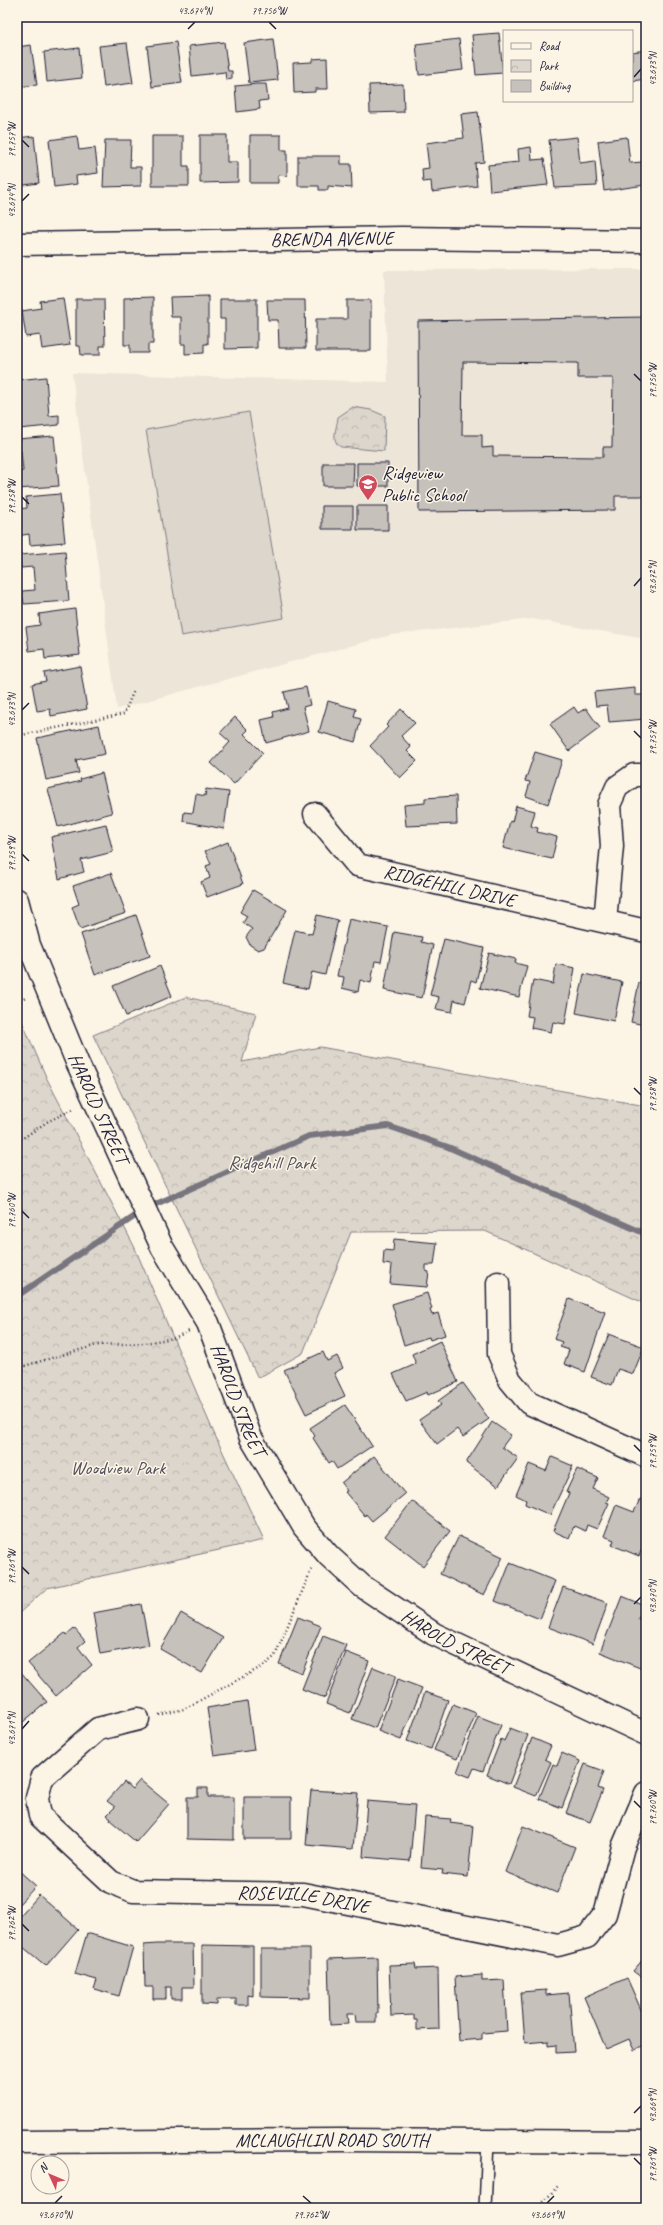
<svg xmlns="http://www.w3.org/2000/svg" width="663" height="2225" viewBox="0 0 663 2225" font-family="Caveat,sans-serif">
<defs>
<pattern id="park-crowns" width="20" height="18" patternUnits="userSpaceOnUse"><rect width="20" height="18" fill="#dcd6cc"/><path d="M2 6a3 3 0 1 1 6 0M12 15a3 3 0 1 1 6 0" fill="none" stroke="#bcb7b0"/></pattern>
</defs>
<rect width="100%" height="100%" fill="#fcf5e5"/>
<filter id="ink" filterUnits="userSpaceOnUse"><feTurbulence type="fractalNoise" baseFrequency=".025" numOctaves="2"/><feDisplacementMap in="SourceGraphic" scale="8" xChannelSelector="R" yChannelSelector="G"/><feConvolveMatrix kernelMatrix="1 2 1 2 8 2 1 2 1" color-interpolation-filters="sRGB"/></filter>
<g filter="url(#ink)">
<path fill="#ece5d8" d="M646 269V639L532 619 391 635 117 709 72 373 388 382 384 270Z"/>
<path fill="url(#park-crowns)" stroke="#7f7c84" d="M353 407 371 410 385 416 384 451 341 447C330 441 337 428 338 417Z
M186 997 256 1013 242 1062 320 1047 646 1106V1304L485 1231 351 1232 303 1353 258 1378 93 1035Z
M17 1010 47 1079 134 1246 213 1431 264 1540 47 1588 17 1615Z"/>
<path fill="#dcd6cc" stroke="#7f7c84" d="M249 412 284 618 181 636 146 430Z"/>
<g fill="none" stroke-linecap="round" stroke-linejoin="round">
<path stroke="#78757e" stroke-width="6" d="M17 1296 147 1208 309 1136 388 1126 448 1147 646 1234"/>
</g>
<path fill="#c6c1bb" stroke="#22223b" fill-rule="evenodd" d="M499 33 503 73 476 75 472 35Z
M273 39 278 80 249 83 244 43Z
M459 39 463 70 419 75 416 44Z
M176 42 182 83 152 87 147 46Z
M224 42 228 71H232V79L226 80 225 72 192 76 189 46Z
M127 43 133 83 104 87 99 46Z
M31 45 37 85 17 87V47Z
M79 48 82 78 47 82 44 52Z
M646 50V79L632 81V52Z
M327 58 328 89H315V92L294 93 293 63 312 62V59Z
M257 84H266L268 100 259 101 260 109 237 112 235 86Z
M403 84 404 112 370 113 369 85Z
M478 112 484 162 475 163 477 186 432 192 431 181 423 182 422 169 429 168 426 143 464 138 461 114Z
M200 135H227V162H238V182L200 183Z
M250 135H281V150H287V176L278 175V183H250Z
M34 136 39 183 17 186V138Z
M77 136 79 150 95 148 98 173 76 176 77 184 54 187 49 140Z
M152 136H183V166H189V186H152Z
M577 137 580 163 595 161 597 186 555 188 549 140Z
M627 137 630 163 642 162 645 185 604 191 598 141Z
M105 140H131L130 167H141V186L103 187Z
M531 147 532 160 544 159 548 185 490 191 488 165 519 162 518 149Z
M298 156H341V164H351L352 188 328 186V190H319V186H298Z
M208 296V344H204V353L185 354V344H181V317H171L170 297Z
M153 297V344H148V353H130V345H124V298Z
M63 298 70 345 42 349 40 335 26 337 22 311 41 308 40 301Z
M76 299H104L105 346H100V355H81L80 346H76Z
M220 299H257V348L225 349V319H220Z
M267 300H305L306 348H279L278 320H268Z
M347 300H371V351H316V319H347Z
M646 317V496H615V510L419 512 418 321ZM463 362 578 363V378H613L612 447H603V457L493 456V447L482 448V435H462Z
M46 377 49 416 59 415V425L19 429 17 380Z
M54 436 59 486 17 489V472L23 471 21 451H17V439Z
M323 463H354L353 486H323Z
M357 463H388V486H357Z
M60 494 65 542 30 545 29 534 17 536V509L27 508 26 497Z
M322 506H353V529H322Z
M357 506H388V530H357Z
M65 551 69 601 24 604 22 591 35 590 33 567 21 568 20 555Z
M75 609 80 655 45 659 44 649 29 651 26 627 40 625 39 614Z
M80 666 87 709 51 716 50 709 37 711 32 684 46 681 44 673Z
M306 687 310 705 303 707 309 731 266 743 261 720 274 717 273 712 288 708 284 692Z
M635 688V695H644L646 719 609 722 607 705 596 706 594 692Z
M328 701 356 709 354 717 361 719 355 742 319 732Z
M574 707 578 713 586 708 600 728 569 751 550 724Z
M401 709 415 723 401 736 411 747 407 751 417 761 400 778 370 746 388 727 386 725Z
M235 717 248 730 244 734 263 753 234 784 211 763 230 742 220 733Z
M99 725 105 754 76 760 79 773 46 780 37 738Z
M535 752 562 760 548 804 526 796 530 782 525 781Z
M102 773 112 813 58 827 48 789 81 781 80 779Z
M206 789 229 792 224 829 183 821 184 812 193 813 196 794 205 796Z
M456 796 457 824 406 826 404 805 425 803V798Z
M516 806 535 811 531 826 538 828 537 832 557 837 552 859 503 848 510 821 512 822Z
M106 824 113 852 81 860 84 872 59 879 51 837Z
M228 842 243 884 207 897 201 882 210 878 206 866 211 864 205 851Z
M111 873 126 913 80 929 72 907 79 904 73 886Z
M253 890 287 910 264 948 258 950 250 945 246 937 252 929 243 923 247 916 240 912Z
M136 915 150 956 95 975 81 934Z
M317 915 338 920 325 975 312 972 308 989 283 983 295 930 312 934Z
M349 919 388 927 381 962 375 961 371 983 360 980 358 992 342 988 344 977 337 976Z
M394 932 422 937 421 942 433 945 422 998 384 990Z
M444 939 484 948 476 982 471 980 465 1003 454 1000 452 1012 436 1009 439 997 430 995Z
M489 953 516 959 515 963 527 966 519 997 480 988Z
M556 964 575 968 565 1024 553 1022 551 1032 531 1028 533 1017 527 1016 533 980 553 984Z
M160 966 172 996 126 1016 113 986Z
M584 974 622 982 614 1021 576 1013Z
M639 982 646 984V1023L644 1025 631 1022Z
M394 1239 437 1243 434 1265H426V1271L429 1272 427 1287 390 1284 392 1265 383 1264 384 1250 393 1251Z
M427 1293 432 1309 430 1310 432 1315 438 1313 445 1335 430 1340 429 1337 404 1345 392 1304Z
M569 1299 605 1312 585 1372 564 1364 569 1350 560 1347 562 1342 554 1339Z
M609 1334 644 1347 633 1374 618 1369 612 1385 591 1377Z
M440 1341 458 1382 428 1395 427 1392 406 1401 393 1374 416 1364 412 1354Z
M323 1352 327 1361 337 1356 343 1368 334 1373 345 1396 306 1414 284 1370Z
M463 1383 489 1419 463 1437 457 1429 437 1444 419 1420 441 1405 438 1401Z
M345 1405 372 1446 337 1469 332 1461 329 1463 313 1438 315 1436 310 1428Z
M492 1422 511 1435 502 1447 518 1458 498 1486 466 1463Z
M374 1456 405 1494 372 1521 366 1514 365 1516 345 1492 347 1491 341 1483Z
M552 1457 573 1466 550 1515 525 1504 526 1500 516 1495 529 1464 546 1471Z
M577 1469 598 1478 593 1489 609 1497 606 1502 609 1503 597 1529 587 1525 585 1531 574 1526 569 1538 553 1531 569 1493 566 1492Z
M640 1499 646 1501V1539L639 1556 612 1545 614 1540 604 1536 616 1505 634 1512Z
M412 1501 450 1531 423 1566 385 1536Z
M459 1536 503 1557 484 1595 440 1574Z
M510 1563 555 1581 540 1619 495 1601Z
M563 1587 608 1603 593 1644 548 1627Z
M622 1596 644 1605 638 1619 646 1622 645 1670 600 1652Z
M141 1604 149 1645 100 1654 93 1613Z
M181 1613 223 1638 202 1673 160 1649Z
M298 1617 321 1626 302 1673 279 1664Z
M74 1628 85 1641 78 1647 92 1665 56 1696 28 1663 65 1633 66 1635Z
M323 1636 346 1645 325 1698 302 1689Z
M346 1652 369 1661 350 1713 326 1704Z
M373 1667 396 1676 375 1728 352 1719Z
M20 1671 47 1702 17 1727V1673Z
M398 1679 422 1688 401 1740 378 1731Z
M425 1692 448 1700 431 1749 407 1741Z
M247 1701 254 1750 214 1756 207 1708Z
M453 1704 476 1713 457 1759 434 1750Z
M478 1716 501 1725 483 1771 474 1768 470 1777 457 1772Z
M510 1728 528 1735 509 1784 487 1775 501 1739 504 1741Z
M532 1738 551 1746 545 1759 551 1762 536 1796 513 1787Z
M562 1753 580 1761 562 1808 539 1799 553 1764 557 1766Z
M585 1764 604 1771 598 1788 603 1790 590 1822 566 1813Z
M140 1780 169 1804 136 1842 110 1820 111 1818 107 1815 115 1807 107 1801 124 1782 132 1789Z
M198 1788H208V1797H234V1840L187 1839V1797H198Z
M311 1790 358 1793 353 1849 306 1845Z
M244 1797H291V1839H244Z
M367 1801 415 1805 410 1861 363 1857Z
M425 1817 451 1819 450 1823 473 1826 468 1877 442 1874 443 1870 421 1868Z
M523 1826 575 1847 557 1893 505 1872Z
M17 1869 36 1886 17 1906Z
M39 1895 78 1929 46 1966 17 1942V1920Z
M87 1933 133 1947 119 1996 94 1989 97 1980 75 1974Z
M157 1944H193L194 1987H182V1999H171V1987H166V1999H153V1987H145L144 1945Z
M202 1945 253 1946V1996L248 1995V2005H236V1999H217V2005L202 2004Z
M261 1949H310V1998L261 1997Z
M646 1956V1981L633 1971Z
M377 1957 378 2013H376V2022H356L355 2014H347L348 2024 330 2025 328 1959Z
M415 1964 416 1969 438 1968 439 2029 417 2030V2020H414V2015L391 2016 389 1965Z
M482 1975V1981L504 1980 507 2031 482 2033V2039L459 2041 455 1977Z
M627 1978 646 2021V2044L634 2050 629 2039 606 2049 584 1997Z
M546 1990V1995L569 1993 574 2052 556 2053V2045L548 2046V2041L525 2043 521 1992Z"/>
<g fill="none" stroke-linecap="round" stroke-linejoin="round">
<defs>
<path id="service" d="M485 2208 488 2141"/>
<g id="minor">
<path id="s1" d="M17 244 402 238 646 241"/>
<path id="s2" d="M315 814 357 865 646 931"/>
<path id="s3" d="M17 900 29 945 77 1062 162 1247 208 1323 251 1438 304 1527 329 1556 362 1586 434 1634 646 1734"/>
<path d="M605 921 612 846 609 805 617 787 634 775H646"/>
<path d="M498 1283 499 1354 510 1380 529 1403 646 1456"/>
<path id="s4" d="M138 1719 98 1729 42 1778 37 1798 40 1816 111 1882 133 1891 303 1894 558 1945 587 1937 605 1914 623 1847 646 1793"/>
</g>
<g id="secondary">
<path id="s5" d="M17 2142 341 2140 646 2142"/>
</g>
</defs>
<use href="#service" stroke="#22223b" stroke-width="14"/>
<use href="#minor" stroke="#22223b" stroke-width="25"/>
<use href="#secondary" stroke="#22223b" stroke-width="25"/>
<path stroke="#22223b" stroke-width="2.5" stroke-dasharray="1 3" stroke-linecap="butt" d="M17 736 124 714 134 690
M17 1003 27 997
M17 1142 47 1122 75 1108
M17 1368 97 1345 145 1343 174 1338 189 1331
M159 1715 184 1709 265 1665 275 1656 312 1568
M538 2208 558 2186"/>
<use href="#service" stroke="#fcf5e5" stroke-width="11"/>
<use href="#minor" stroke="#fcf5e5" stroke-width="22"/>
<use href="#secondary" stroke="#fcf5e5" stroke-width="22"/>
</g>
</g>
<path fill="none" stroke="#22223b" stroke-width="1.5" d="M269 22 276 29M188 29 195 22M634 77 641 69M22 140 29 147M22 201 29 194M634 374 641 381M22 497 29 504M634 586 641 578M22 710 29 703M634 731 641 738M22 854 29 861M634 1088 641 1095M22 1211 29 1218M634 1445 641 1452M22 1567 29 1574M634 1604 641 1597M22 1729 29 1721M634 1801 641 1808M22 1924 29 1931M634 2113 641 2106M634 2158 641 2165M303 2196 311 2203M55 2203 62 2196M547 2203 554 2196"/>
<defs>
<symbol id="school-pin" viewBox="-11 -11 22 30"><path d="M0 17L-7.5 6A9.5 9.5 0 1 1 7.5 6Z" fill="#d1495b" stroke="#fcf5e5"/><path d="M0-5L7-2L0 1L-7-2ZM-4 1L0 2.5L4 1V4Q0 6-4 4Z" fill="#fff"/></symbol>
</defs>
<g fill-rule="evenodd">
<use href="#school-pin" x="357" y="473" width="22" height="30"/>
</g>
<g text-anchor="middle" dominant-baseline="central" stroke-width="3" stroke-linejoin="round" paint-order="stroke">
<g font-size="19" fill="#22223b" stroke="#fcf5e5">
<text stroke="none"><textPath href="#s1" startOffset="315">BRENDA AVENUE</textPath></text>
<text stroke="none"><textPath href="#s2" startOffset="161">RIDGEHILL DRIVE</textPath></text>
<text stroke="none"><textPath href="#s3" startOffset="224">HAROLD STREET</textPath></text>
<text stroke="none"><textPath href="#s3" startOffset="548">HAROLD STREET</textPath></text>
<text stroke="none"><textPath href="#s3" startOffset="884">HAROLD STREET</textPath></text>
<text stroke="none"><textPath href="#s4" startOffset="446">ROSEVILLE DRIVE</textPath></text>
<text stroke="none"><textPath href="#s5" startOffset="315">MCLAUGHLIN ROAD SOUTH</textPath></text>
</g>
<g font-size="19" fill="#22223b" stroke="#fcf5e5" text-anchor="start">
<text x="382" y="473">Ridgeview<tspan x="382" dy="22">Public School</tspan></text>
</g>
<g font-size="19" fill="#504f5f" stroke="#fcf5e5">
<text x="272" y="1163">Ridgehill Park</text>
<text x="118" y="1468">Woodview Park</text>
</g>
</g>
<rect width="663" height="2225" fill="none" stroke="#fcf5e5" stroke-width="44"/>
<rect x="503" y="30" width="130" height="72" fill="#fcf5e5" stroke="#a5a1a1"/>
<rect x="511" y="43" width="20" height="6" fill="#fcf5e5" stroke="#a5a1a1"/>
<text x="539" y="50" font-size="12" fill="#22223b">Road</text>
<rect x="511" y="60" width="20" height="12" fill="url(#park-crowns)" stroke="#a5a1a1"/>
<text x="539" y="70" font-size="12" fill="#22223b">Park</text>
<rect x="511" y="80" width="20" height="12" fill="#c6c1bb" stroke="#a5a1a1"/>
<text x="539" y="90" font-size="12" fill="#22223b">Building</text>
<g transform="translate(50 2175) rotate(314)"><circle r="19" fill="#fcf5e5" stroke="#a5a1a1"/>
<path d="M0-3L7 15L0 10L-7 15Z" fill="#d1495b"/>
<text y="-6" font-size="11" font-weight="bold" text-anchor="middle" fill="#22223b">N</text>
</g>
<rect x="22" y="22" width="619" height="2181" fill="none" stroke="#22223b" stroke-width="1.5"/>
<g font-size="10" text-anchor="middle" fill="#22223b">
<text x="195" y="14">43.674°N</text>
<text x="269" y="14">79.756°W</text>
<text transform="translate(652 69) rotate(-90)" y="4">43.673°N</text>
<text transform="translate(11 140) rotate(-90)" y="4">79.757°W</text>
<text transform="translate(11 201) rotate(-90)" y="4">43.674°N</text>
<text transform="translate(652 381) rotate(-90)" y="4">79.756°W</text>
<text transform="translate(11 497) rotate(-90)" y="4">79.758°W</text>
<text transform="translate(652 578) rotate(-90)" y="4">43.672°N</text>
<text transform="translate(11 710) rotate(-90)" y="4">43.673°N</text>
<text transform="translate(652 738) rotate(-90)" y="4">79.757°W</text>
<text transform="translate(11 854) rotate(-90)" y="4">79.759°W</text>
<text transform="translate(652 1095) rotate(-90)" y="4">79.758°W</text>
<text transform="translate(11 1211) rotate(-90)" y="4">79.760°W</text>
<text transform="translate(652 1452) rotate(-90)" y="4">79.759°W</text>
<text transform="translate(11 1567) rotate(-90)" y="4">79.761°W</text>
<text transform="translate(652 1597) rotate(-90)" y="4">43.670°N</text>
<text transform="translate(11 1729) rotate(-90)" y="4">43.671°N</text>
<text transform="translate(652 1808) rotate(-90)" y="4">79.760°W</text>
<text transform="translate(11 1924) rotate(-90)" y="4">79.762°W</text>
<text transform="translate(652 2106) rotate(-90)" y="4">43.669°N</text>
<text transform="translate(652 2165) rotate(-90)" y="4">79.761°W</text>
<text x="55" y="2218">43.670°N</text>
<text x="311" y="2218">79.762°W</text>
<text x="547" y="2218">43.669°N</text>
</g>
</svg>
